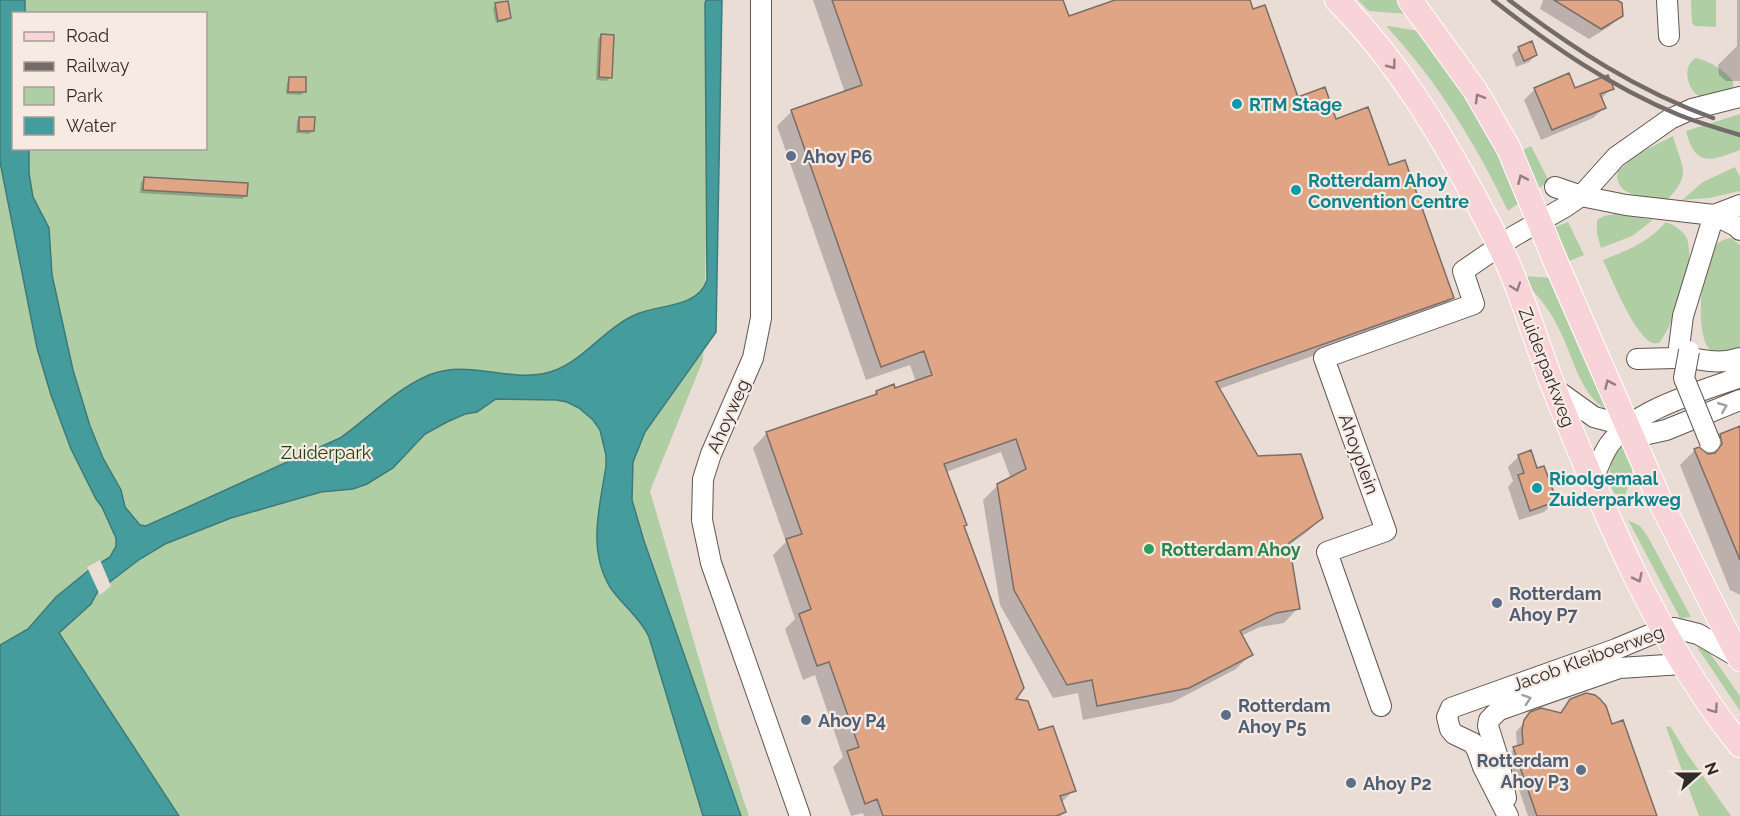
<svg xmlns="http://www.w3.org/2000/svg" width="1740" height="816" viewBox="0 0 1740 816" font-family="Raleway,sans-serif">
<rect width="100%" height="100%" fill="#eaddd6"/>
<path fill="#b0cea4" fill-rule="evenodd" d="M0 0H722L708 165 703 360 650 491 718 724 749 816H0ZM14 14H206V148H14Z
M1358 0H1397L1408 13 1407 14 1369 11Z
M1691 0H1716V27L1695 26 1692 23Z
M1388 26 1419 31 1453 76 1524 199 1508 211C1476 144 1437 81 1387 27Z
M1696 58C1711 62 1723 69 1733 81V88L1702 97C1687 93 1681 65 1696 58Z
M1740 114V150C1713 160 1695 169 1686 131Z
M1673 136C1681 166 1693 173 1668 199 1651 199 1611 197 1618 171L1638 154Z
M1531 146 1549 181 1534 192 1516 154Z
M1735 167 1740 177V191L1709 198 1682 200 1703 182Z
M1616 214 1653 220 1632 236 1601 248 1597 234V220L1604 216Z
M1568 222 1584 255 1567 262 1550 229Z
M1666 222C1674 225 1684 231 1687 239 1696 264 1675 323 1659 343 1655 343 1654 344 1650 342 1632 330 1612 279 1603 260 1627 250 1648 243 1666 222Z
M1731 238 1740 245V355H1715C1711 351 1708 348 1706 344 1696 322 1701 266 1715 247 1719 241 1724 239 1731 238Z
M1524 276 1552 278 1609 407 1606 410C1578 391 1573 355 1558 327 1550 309 1534 293 1523 278Z
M1623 441 1633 469 1625 496 1615 494C1603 478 1612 456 1623 441Z
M1628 520 1640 526 1648 537 1691 617 1680 618Z
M1697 647 1709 652 1740 696V711Z
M1670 726 1686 752 1731 816H1699L1666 727Z"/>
<path fill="#449c9d" stroke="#3e7a7a" stroke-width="1.5" d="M0 0H25V13L14 14V148L29 149V173L33 197 49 228 52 275 73 370 90 426 103 458 121 490 125 507 140 525 146 526 340 438C370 417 394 390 429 375 466 360 504 380 542 374 581 367 601 329 637 314 660 304 698 308 707 280L705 3 706 0H722L716 332 645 432 633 462 632 500 644 541 741 816H703L649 637C640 617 622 605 610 587 587 549 600 506 606 466V455L600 430 593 420 579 408 567 402 556 400 496 399 477 412 465 414 447 422 425 434 393 468 367 484 353 489 321 492 231 518 165 544 140 559 98 591 91 604 59 633 179 816H0V645L28 629 56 597 89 570 110 557 116 546V538L102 507 96 499 71 449 51 395 37 348 0 162Z"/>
<path fill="#eaddd6" d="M100 560 111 586 100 595 87 567Z"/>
<path fill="#0003" d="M813 0H1062L1068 18 1131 0H1248L1297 99 1335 120 1388 167 1452 298 1438 312 1219 389 1257 458 1322 518 1307 532 1288 546 1298 608 1284 623 1260 627 1241 636 1251 654 1236 669 1173 702 1083 720 1078 693 1053 698 1000 605 983 500 998 485 1011 479 1001 452 946 472 1013 700 1038 732 1074 790 1061 803 1064 812 1061 816H864L863 813 851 816 833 767 843 757 815 675 803 680 785 629 795 619 773 555 786 542 753 448 767 433 870 399 876 392 895 390 916 382 910 365 866 380 777 126 791 112 845 93Z
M1543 0H1613L1621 15 1610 26 1589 39 1540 9Z
M1737 0H1740V81H1726L1719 75 1718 65 1737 46Z
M496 5 509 18 506 21 496 23 493 8Z
M601 35 610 77 607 81 596 80 598 39Z
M1519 48 1536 55 1529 62 1516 67 1512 55Z
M290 79 304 92 301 95 286 94 287 82Z
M1612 88 1601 99 1604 108 1593 118 1541 140 1524 100 1535 89Z
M300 118 313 131 309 134 296 133 297 121Z
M144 179 246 196 242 199 140 193 141 182Z
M1740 427V595L1730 590 1680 465 1695 450 1707 455 1706 450 1721 435Z
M1519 456 1536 470 1555 501 1544 512 1519 520 1508 487 1513 481 1508 467Z
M1571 700 1655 816H1528L1507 755 1517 747 1516 732 1531 714H1559Z"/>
<path fill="#e0a584" stroke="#7a6e68" stroke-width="1.5" d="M832 0H1063L1069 16 1115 0H1250L1253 9 1265 5 1298 97 1325 87 1336 119 1368 107 1389 165 1405 160 1454 298 1216 382 1258 456 1301 454 1323 518 1289 543 1300 609 1276 613 1240 631 1253 655 1189 688 1097 706 1092 680 1067 685 1014 590 997 484 1026 469 1016 439 944 464 967 525 964 526 1024 688 1016 699 1028 701 1039 730 1053 726 1076 791 1060 796 1066 812 1056 816H883L877 799 865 804 847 751 859 747 829 662 817 666 799 614 811 609 786 539 802 534 766 432 877 394 876 391 894 384 895 388 932 375 924 351 881 367 791 110 862 85Z
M1554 0H1617L1622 3 1623 16 1601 29Z
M508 1 511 18 498 21 495 3Z
M601 34 614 35 612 78 599 77Z
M1532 41 1537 55 1524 61 1518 47Z
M1569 73 1575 88 1608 75 1614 89 1600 94 1606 108 1552 130 1534 88Z
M289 77H306V92H288Z
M299 117H315L314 131H299Z
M144 177 248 183 247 196 143 190Z
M1740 426V560L1694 449 1699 447 1708 454 1715 453 1722 444 1720 434Z
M1531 450 1537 468 1544 466 1557 501 1530 511 1518 475 1524 473 1518 455Z
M1586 693 1595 695 1600 699 1606 706 1612 724 1623 720 1657 816H1537L1513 747 1523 744 1522 730 1524 720 1530 712 1541 708 1561 713 1570 699Z"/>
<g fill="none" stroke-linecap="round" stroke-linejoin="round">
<defs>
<path id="minor" d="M761 0V318L753 358 711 454 703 479 702 520 711 563 800 816
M1667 0 1669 36
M1555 187 1581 196 1626 205 1714 215 1736 226 1740 230
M1714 215 1683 316 1678 355C1699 360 1719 365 1740 358
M1714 215 1740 205
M1637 359 1675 358 1679 353
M1555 389 1594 417 1628 426 1648 434 1666 430 1740 400
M1593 479C1598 468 1602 455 1609 445 1634 409 1700 392 1740 377
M1381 706 1327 552 1386 531 1324 358 1474 304 1463 271 1514 236 1565 207 1581 196 1616 157 1670 119 1692 109 1740 97
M1506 798 1499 761 1488 726 1489 720 1499 710 1619 668 1683 664
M1508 816 1483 767 1477 750 1473 743 1454 734 1450 729 1447 717 1451 708 1616 649 1664 629 1674 628 1698 634 1738 657"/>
<path id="major" d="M1337 0C1394 57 1438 129 1476 200 1486 219 1496 237 1505 257 1524 299 1537 345 1554 388 1602 508 1658 644 1740 745
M1410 0 1475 90 1509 149 1560 272 1661 503 1740 659"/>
</defs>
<use href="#minor" stroke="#625751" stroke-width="22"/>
<use href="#major" stroke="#fff" stroke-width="26"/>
<use href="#minor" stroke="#fff" stroke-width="20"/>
<use href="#major" stroke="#f8d3d8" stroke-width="24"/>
<path stroke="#736b67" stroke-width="4.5" d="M1493 0C1550 45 1611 87 1679 115 1699 123 1720 129 1740 135
M1509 0C1572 48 1638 91 1713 118"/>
<defs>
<path id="minor-bridge" d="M1689 351 1684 378 1710 442"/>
</defs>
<use href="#minor-bridge" stroke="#625751" stroke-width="22" stroke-linecap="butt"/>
<use href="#minor-bridge" stroke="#fff" stroke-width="20"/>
</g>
<defs><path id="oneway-chevron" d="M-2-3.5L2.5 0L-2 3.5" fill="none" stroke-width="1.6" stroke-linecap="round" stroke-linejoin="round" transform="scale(1.5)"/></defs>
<g stroke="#947f80">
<use href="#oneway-chevron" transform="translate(1392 65) rotate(53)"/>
<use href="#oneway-chevron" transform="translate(1479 98) rotate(-120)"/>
<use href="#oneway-chevron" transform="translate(1522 179) rotate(-114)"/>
<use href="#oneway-chevron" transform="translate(1516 287) rotate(70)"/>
<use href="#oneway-chevron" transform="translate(1609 384) rotate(-114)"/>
<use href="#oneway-chevron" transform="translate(1638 578) rotate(64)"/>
<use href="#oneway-chevron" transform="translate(1714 709) rotate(55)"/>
</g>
<g stroke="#a2a09e">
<use href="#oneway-chevron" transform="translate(1723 407) rotate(-22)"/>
<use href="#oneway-chevron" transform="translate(1527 699) rotate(-19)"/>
</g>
<g fill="#0f9aa8" stroke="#f7eae3" stroke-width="2">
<circle cx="1237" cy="104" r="6"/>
<circle cx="1296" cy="190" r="6"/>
<circle cx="1537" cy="488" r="6"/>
</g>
<g fill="#5c6f8a" stroke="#f7eae3" stroke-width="2">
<circle cx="791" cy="156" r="6"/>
<circle cx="1497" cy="603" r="6"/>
<circle cx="1226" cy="715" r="6"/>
<circle cx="806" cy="720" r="6"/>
<circle cx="1581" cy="770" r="6"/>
<circle cx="1351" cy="783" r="6"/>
</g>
<circle fill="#2e9e5b" stroke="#f7eae3" stroke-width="2" cx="1149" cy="549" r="6"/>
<g text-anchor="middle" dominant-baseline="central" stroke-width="4.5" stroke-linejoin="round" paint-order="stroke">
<g font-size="18" font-weight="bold" fill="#0d838f" stroke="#f7eae3" text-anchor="start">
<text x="1249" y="104">RTM Stage</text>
<text x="1308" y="180">Rotterdam Ahoy<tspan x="1308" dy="21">Convention Centre</tspan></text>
<text x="1549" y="478">Rioolgemaal<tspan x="1549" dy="21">Zuiderparkweg</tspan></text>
</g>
<g font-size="18" font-weight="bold" fill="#4e5e75" stroke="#f7eae3" text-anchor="start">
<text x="803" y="156">Ahoy P6</text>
<text x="1509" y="593">Rotterdam<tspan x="1509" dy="21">Ahoy P7</tspan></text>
<text x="1238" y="705">Rotterdam<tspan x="1238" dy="21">Ahoy P5</tspan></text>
<text x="818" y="720">Ahoy P4</text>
<text x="1569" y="760" text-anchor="end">Rotterdam<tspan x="1569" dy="21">Ahoy P3</tspan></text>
<text x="1363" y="783">Ahoy P2</text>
</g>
<g font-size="18" fill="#302b28" stroke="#f7eae3">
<text transform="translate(1547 367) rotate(69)">Zuiderparkweg</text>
<text transform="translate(728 416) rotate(-66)">Ahoyweg</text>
<text transform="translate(1359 454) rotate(70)">Ahoyplein</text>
<text transform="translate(1588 658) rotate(-20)">Jacob Kleiboerweg</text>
</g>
<g font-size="18" fill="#1f420c" stroke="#f7eae3">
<text x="326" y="452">Zuiderpark</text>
</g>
<g font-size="18" font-weight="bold" fill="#27864d" stroke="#f7eae3" text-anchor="start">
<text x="1161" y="549">Rotterdam Ahoy</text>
</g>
</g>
<rect x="12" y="12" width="195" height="138" fill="#f7eae3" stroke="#a79e98" stroke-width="1.5"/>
<rect x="24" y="32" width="30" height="9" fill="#f8d3d8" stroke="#a79e98" stroke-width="1.5"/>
<text x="66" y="42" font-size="18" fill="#302b28">Road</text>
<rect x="24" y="62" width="30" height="9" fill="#736b67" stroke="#a79e98" stroke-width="1.5"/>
<text x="66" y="72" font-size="18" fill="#302b28">Railway</text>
<rect x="24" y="87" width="30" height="18" fill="#b0cea4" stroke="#a79e98" stroke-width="1.5"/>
<text x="66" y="102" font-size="18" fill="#302b28">Park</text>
<rect x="24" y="117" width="30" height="18" fill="#449c9d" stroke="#a79e98" stroke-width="1.5"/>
<text x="66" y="132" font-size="18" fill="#302b28">Water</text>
<g transform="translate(1698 774) rotate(69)" stroke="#f7eae3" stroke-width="4.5" paint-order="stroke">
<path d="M0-4.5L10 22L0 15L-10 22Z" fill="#302b28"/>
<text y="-9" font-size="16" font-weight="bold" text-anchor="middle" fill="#302b28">N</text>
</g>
</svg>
